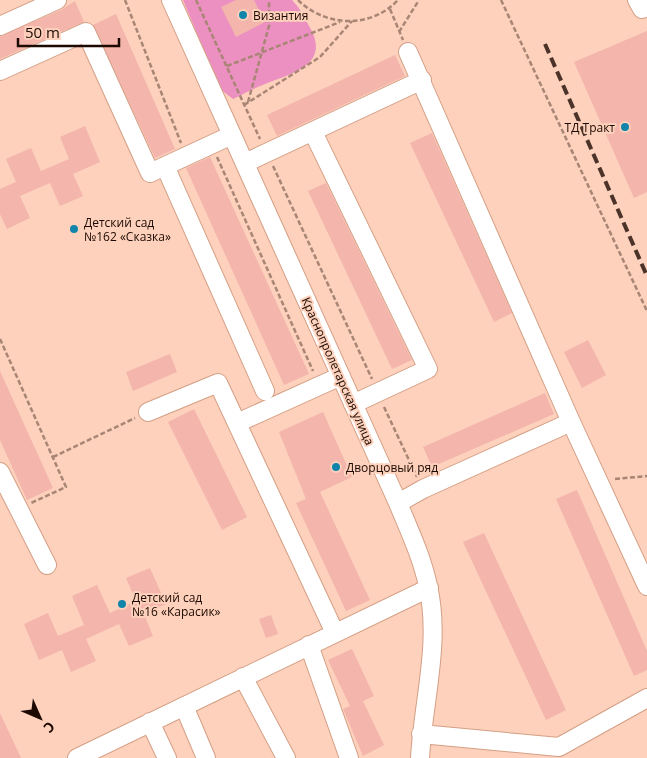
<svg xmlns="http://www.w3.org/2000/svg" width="647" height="758" viewBox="0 0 647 758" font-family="'Open Sans',sans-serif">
<rect width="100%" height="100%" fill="#fdd1bb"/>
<path fill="#eb90c0" d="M183 0H292C299 7 304 16 309 26 332 64 293 73 265 84 254 88 244 94 233 99L220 89Z"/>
<path fill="#f3b5ac" d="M236 0H254L265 22 236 37 221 7Z
M75 1 84 22 0 59V36L61 10Z
M116 14 175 149 155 158 93 25Z
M647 31V192L634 198 574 62Z
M395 55 405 76 277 136 267 115Z
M85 126 100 162 73 174 83 196 60 206 50 183 20 196 30 218 7 229 0 214V189L16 182 6 159 31 148 41 171 69 159 60 137Z
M432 133 512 313 494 322 410 143Z
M210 157 309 374 284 385 186 168Z
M326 183 412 360 392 369 308 191Z
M588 340 606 375 582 388 564 352Z
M170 354 177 372 133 391 126 372Z
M0 371 53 488 27 500 0 440Z
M545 393 554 414 432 467 423 447Z
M194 409 247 517 222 530 168 422Z
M323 412 352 477 320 492 370 600 346 611 296 503 306 499 279 432Z
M577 490 647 651V670L634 676 556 499Z
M484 533 566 710 546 720 463 542Z
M150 568 166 604 144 614 153 636 129 646 119 624 86 639 96 661 71 672 62 650 39 660 24 624 48 613 58 636 84 625 72 596 97 585 110 613 136 601 126 578Z
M271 615 278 634 266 638 259 619Z
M352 649 374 696 363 701 384 745 363 756 343 709 350 706 328 660Z
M0 713 21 758H0Z"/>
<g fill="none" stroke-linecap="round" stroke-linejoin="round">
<defs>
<path id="minor" d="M171 0 398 503C409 530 422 557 428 586 441 642 423 702 420 758
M637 0 642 9 647 7
M0 26 57 0
M408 52 571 422 647 586
M0 71 86 32 150 173 232 135
M313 132 428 369 353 404
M245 163 422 80
M165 166 265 391
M148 412 218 383 335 633
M237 423 341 376
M0 472 47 565
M398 503 423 489 571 422
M309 645 349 758
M243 677 286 758
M184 706 206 758
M150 722 167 758
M421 734 559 747 647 698
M77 758 429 588"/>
</defs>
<use href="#minor" stroke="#d49f85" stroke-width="20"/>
<path stroke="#a88575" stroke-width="2.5" stroke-dasharray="5 2.5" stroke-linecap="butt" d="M125 0 181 143
M196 0 260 139
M298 0C325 27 371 29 398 0
M501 0 647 311
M390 9 403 40
M399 32 419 0
M227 66 340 22
M248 102 269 26V0
M244 105 320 57 352 21
M217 157 313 371
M273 166 372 379
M0 339 66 487 31 503
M384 407 417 477
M53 457 135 418
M615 479 647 476"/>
<use href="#minor" stroke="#fff" stroke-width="18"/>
<path stroke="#4c3329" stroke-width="4" stroke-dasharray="10 5" stroke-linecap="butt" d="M545 44 647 276"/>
</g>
<g fill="#1184aa" stroke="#fdd1bb" stroke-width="2">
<circle cx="243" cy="15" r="5"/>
<circle cx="625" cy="127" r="5"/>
<circle cx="74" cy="229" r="5"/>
<circle cx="336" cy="467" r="5"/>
<circle cx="122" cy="604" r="5"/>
</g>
<g text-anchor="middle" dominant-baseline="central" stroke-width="4" stroke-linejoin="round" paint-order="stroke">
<g font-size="12" fill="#1c0902" stroke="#fdd1bb" text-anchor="start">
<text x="253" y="15">Византия</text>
<text x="615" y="127" text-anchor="end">ТД Тракт</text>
<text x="84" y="222">Детский сад<tspan x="84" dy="14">№162 «Сказка»</tspan></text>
<text x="346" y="467">Дворцовый ряд</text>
<text x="132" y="597">Детский сад<tspan x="132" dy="14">№16 «Карасик»</tspan></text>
</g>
<g font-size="12" fill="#1c0902" stroke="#fdd1bb">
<text transform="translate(338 371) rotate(66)">Краснопролетарская улица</text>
</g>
</g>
<g transform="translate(40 718) rotate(135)" stroke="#fdd1bb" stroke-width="4" paint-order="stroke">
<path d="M0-4L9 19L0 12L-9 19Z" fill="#1c0902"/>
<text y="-8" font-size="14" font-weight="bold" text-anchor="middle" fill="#1c0902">С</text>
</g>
<path d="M18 38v8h101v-8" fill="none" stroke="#1c0902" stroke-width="2.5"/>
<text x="25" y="38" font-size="15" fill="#1c0902" stroke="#fdd1bb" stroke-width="4" paint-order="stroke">50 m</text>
</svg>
